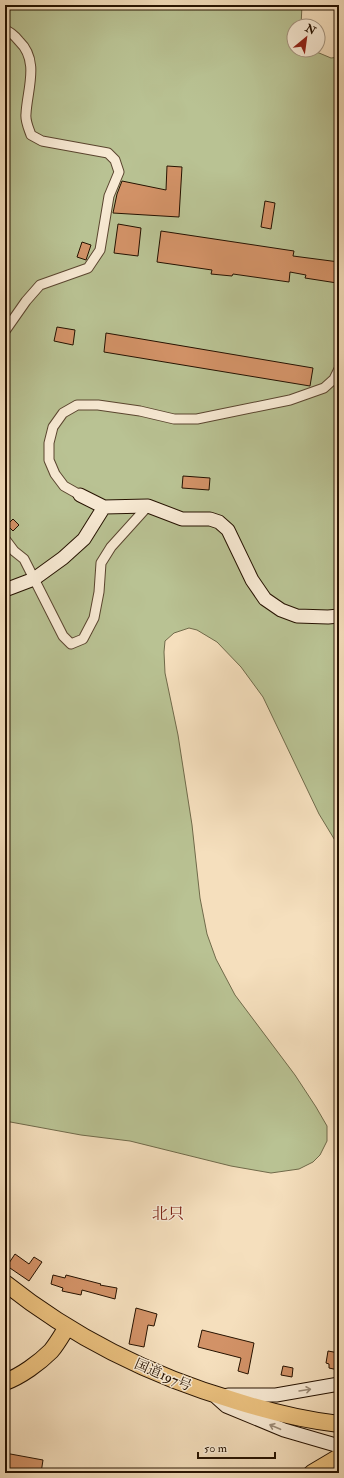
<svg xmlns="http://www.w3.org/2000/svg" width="344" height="1478" viewBox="0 0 344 1478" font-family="'IM FELL Double Pica','Noto Serif JP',serif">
<rect width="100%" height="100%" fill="#f5dfbd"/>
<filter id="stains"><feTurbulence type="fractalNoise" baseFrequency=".005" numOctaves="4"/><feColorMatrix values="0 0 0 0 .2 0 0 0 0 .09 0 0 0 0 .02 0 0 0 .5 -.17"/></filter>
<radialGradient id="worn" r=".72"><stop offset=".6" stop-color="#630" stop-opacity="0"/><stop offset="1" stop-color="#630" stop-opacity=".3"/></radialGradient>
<path fill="#b9c293" stroke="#706a4a" d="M5 5H302L301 26H294V50H312L331 58 339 57V847L319 814 263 697 241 667 217 642 197 630 189 628 174 633 165 641 164 652 165 673 178 735 192 825 200 898 207 934 216 959 235 995 295 1075 316 1107 327 1126V1141L320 1155 313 1162 299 1169 271 1173 231 1166 130 1141 81 1135 5 1121Z"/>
<path fill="#d29267" stroke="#261200" d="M167 166 182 167 179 217 113 213 117 194 122 181 166 190Z
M265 201 275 203 271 229 261 227Z
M118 224 141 228 138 256 114 253Z
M161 231 294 251 293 256 339 262 337 283 305 278 306 275 290 272 289 282 233 274 232 276 211 274 212 270 157 262Z
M82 242 91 245 86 260 77 257Z
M57 327 75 330 73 345 54 341Z
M106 333 313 368 310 386 104 352Z
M183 476 210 478 209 490 182 488Z
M13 519 19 525 13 531 7 525Z
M15 1254 29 1264 34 1257 42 1262 29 1281 7 1266Z
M53 1275 65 1278 66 1275 101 1284 100 1285 117 1288 115 1299 82 1290 81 1295 62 1291 63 1288 51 1284Z
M136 1308 157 1314 154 1326 148 1325 144 1347 129 1344Z
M202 1330 254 1343 248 1374 238 1371 241 1358 198 1347Z
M328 1351 339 1353 338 1370 329 1368V1364L326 1363Z
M283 1366 293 1368 292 1377 281 1375Z
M5 1453 43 1460 41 1473H16V1471L5 1469Z"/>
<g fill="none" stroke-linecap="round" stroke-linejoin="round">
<defs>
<path id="street" d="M5 30C11 32 15 36 19 41 40 61 27 90 26 114 25 121 29 129 31 135L42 141 108 153 115 160 119 172 109 196 100 250 88 268 40 285 26 301 5 331
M80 495 64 486 55 474 49 460V443L53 427 63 413 77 405H98L140 411 174 419H197L290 400 324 388 334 379 339 369
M5 539 14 551 24 559 63 636 71 644 83 639 94 618 99 592 101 563 111 547 148 506"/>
<path id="secondary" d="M80 495 104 507 148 506 182 519H210L219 522 228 530 252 580 265 599 281 610 297 616 328 617 339 616
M5 590 34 579 63 558 84 539 104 507
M228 1395H276L339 1384
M217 1398 226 1406 284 1430 339 1446"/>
<path id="highway" d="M5 1283C74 1338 151 1376 236 1401 271 1412 303 1420 339 1424
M5 1382C21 1376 39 1363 51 1351 57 1344 62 1335 67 1327
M312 1473 339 1457"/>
</defs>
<use href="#street" stroke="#5a452f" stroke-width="11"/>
<use href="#secondary" stroke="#261200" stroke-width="15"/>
<use href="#highway" stroke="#261200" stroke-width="18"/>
<use href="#street" stroke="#f8ead4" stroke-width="9"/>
<use href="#secondary" stroke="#f8ead4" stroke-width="13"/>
<use href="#highway" stroke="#eac07e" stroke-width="16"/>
</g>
<defs><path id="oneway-shaft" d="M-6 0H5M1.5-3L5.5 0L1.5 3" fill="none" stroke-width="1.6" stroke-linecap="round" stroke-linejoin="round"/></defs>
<g stroke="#9a8975">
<use href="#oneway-shaft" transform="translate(305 1390) rotate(-9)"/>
<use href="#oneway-shaft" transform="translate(275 1427) rotate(-157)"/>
</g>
<g text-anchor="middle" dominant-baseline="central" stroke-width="3" stroke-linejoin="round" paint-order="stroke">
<g font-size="14" fill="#261200" stroke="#f8ead4">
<text transform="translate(163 1375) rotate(23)">国道197号</text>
</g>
<g font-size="16" fill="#7a1f14" stroke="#f8ead4">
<text x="168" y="1214">北只</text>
</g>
</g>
<rect width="344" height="1478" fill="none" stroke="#f5dfbd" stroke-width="20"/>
<rect x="6" y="6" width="332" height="1466" fill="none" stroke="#261200" stroke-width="2"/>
<rect x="10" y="10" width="324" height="1458" fill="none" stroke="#261200"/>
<g transform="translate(306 38) rotate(29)"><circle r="19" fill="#f8ead4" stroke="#a4947f"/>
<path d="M0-3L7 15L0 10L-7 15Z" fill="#8f2418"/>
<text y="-6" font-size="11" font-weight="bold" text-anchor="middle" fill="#261200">N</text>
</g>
<path d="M198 1452v6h77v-6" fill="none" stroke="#261200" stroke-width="2"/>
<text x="204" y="1452" font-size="12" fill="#261200" stroke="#f8ead4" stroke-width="3" paint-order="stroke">50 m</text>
<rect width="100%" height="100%" filter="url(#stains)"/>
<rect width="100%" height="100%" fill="url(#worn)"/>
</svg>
